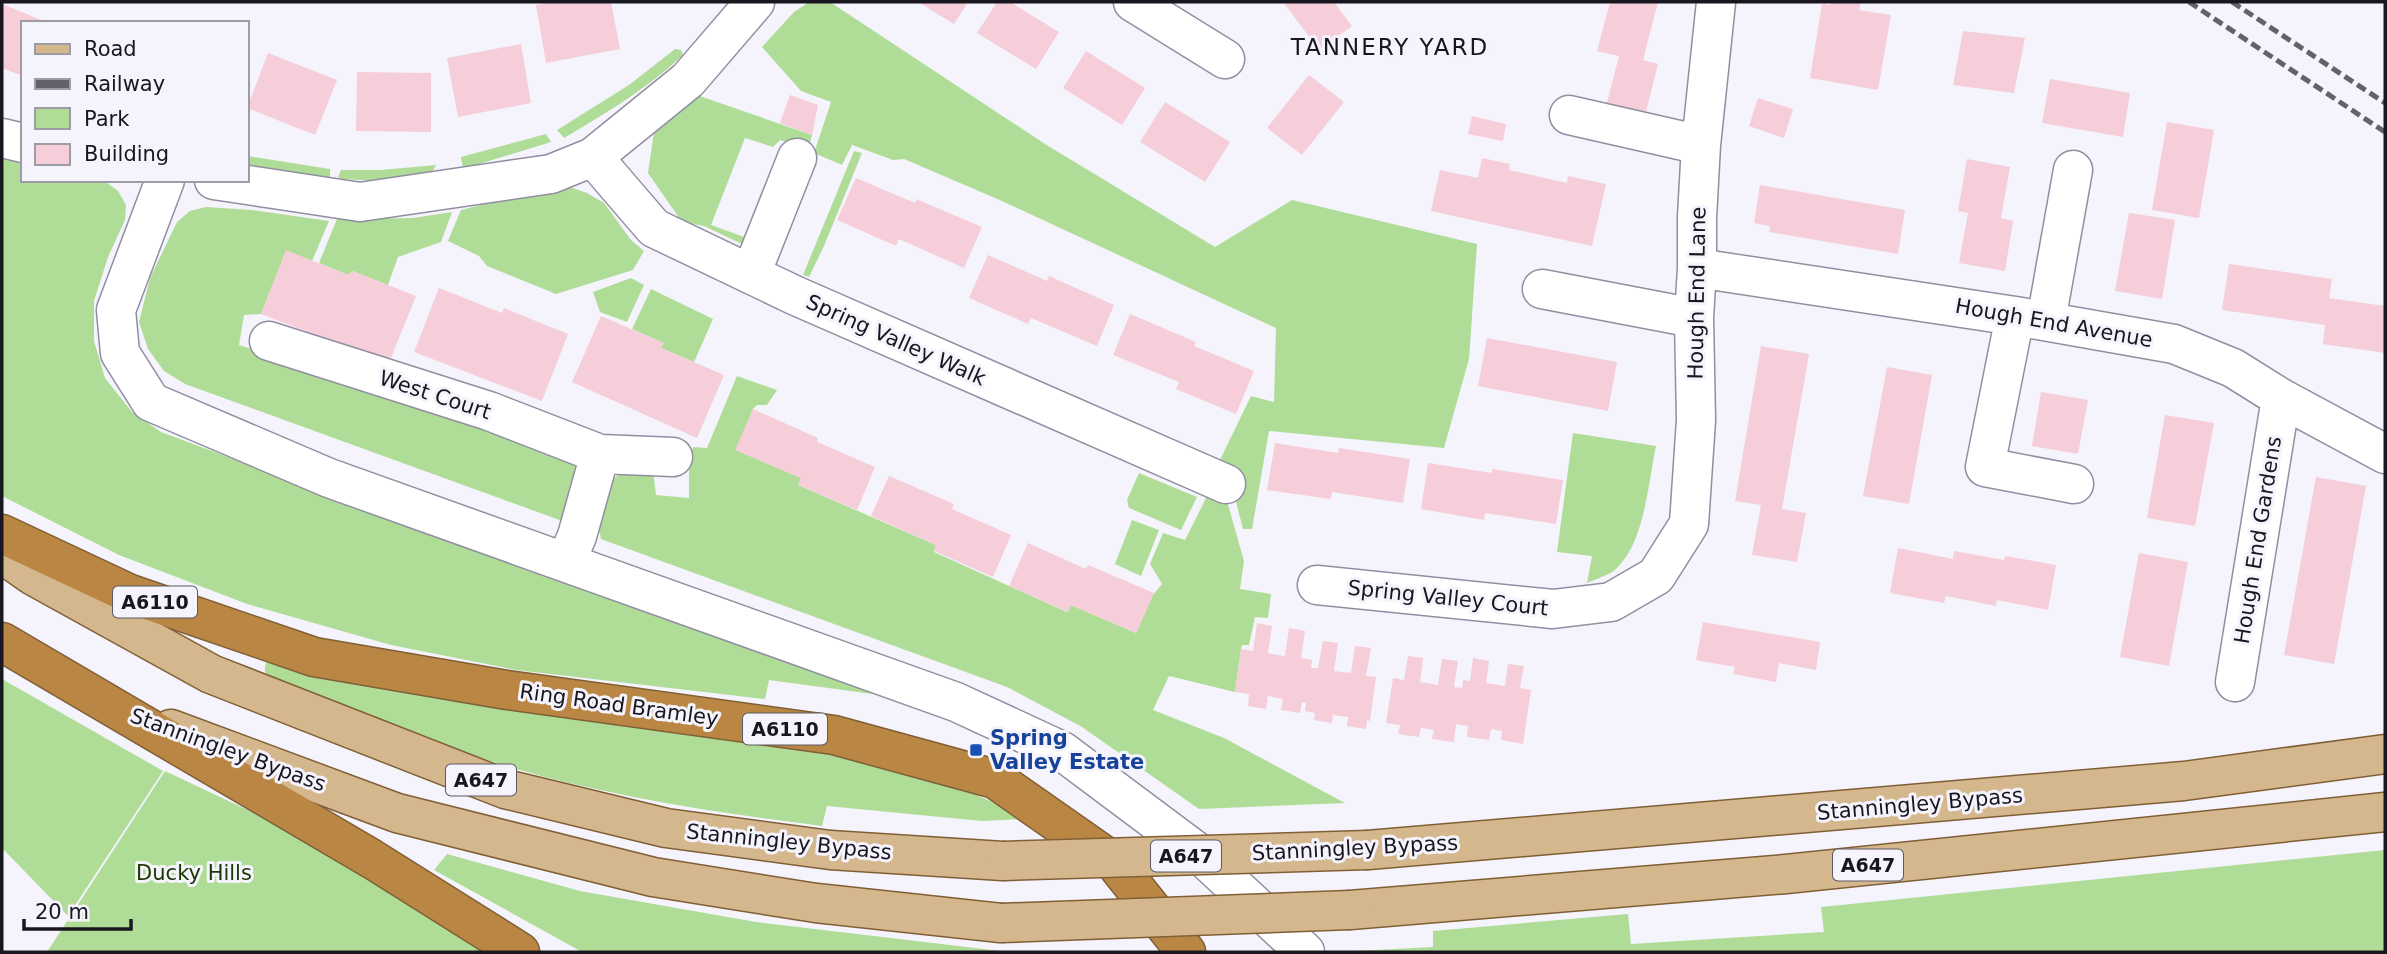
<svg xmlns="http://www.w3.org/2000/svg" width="2387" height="954" viewBox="0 0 2387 954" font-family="'DejaVu Sans',sans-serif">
<rect width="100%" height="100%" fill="#f5f3fc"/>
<path fill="#afdd97" d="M809 2H830L1045 144 1215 247 1292 200 1477 244 1469 359 1444 448 1269 431 1252 529H1243L1227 467 1219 462 1251 396 1274 402 1276 328 1002 201 904 159 893 160 852 145 842 165 814 153 831 102 801 91 762 47 794 12Z
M675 49 681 50 683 55C647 89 606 113 564 138L557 130 629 85Z
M694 94 812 135 808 150 780 140 773 147 745 138 711 225 747 238 742 244 704 226 682 222 648 173 654 132Z
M546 134 551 142 463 169 461 157Z
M854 151 862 153 824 246 809 277 803 275Z
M2 154 23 158V180H103L118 191 126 205 125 220 108 257 94 301V341L105 378 132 412 161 432 380 514 895 697 769 680 765 699 516 670 391 645 247 604 119 555 2 496Z
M247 156 330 169V179L247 166Z
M436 165 430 176 378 181 342 179 338 177 341 170H381Z
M567 186 587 193 604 203 631 240 644 251 633 270 556 294 487 266 479 256 448 241 461 210 544 189Z
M206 207 252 210 329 221 312 261 286 251 261 314 244 315 239 345 563 450 579 467 565 522 185 384 164 371 148 349 139 322 150 278 177 222 190 211Z
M452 212 441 242 398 257 388 285 352 271 348 275 319 263 337 219 413 218Z
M631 278 644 285 627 322 600 312 593 292Z
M651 289 713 319 694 362 661 348 663 343 632 329Z
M737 376 777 390 767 405H757L753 409 736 450 801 478 798 485 936 545 934 552 1067 612 1071 605 1136 633 1153 595 1162 584 1150 564 1163 533 1185 540 1213 484 1223 487 1244 561 1240 589 1271 594 1268 618 1255 617 1249 645H1242L1241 649 1235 692 1169 676 1153 710 1224 738 1345 803 1199 809 1082 727 1007 687 601 539 598 525 613 479 621 473 653 471 656 495 689 498V459L693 447 707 448Z
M1573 433 1656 446C1648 483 1645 542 1616 569 1609 575 1596 579 1587 583L1592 556 1557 552Z
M1139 473 1197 497 1181 530 1129 508 1127 500Z
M1132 520 1159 530 1141 576 1115 564Z
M270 657C350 678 430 698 513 710 593 721 674 731 754 743 847 756 941 767 1021 819L982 821 827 806 822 826C702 811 582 792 467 754 400 731 334 704 268 679 263 670 264 665 270 657Z
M2 679 163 771 68 916 2 848Z
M165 771 372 869 488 952H47Z
M2385 850V952H1337L1433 947V931L1628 914 1631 944 1824 932 1821 907Z
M447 854 580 891 756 922 1009 952H582L434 870Z"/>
<path fill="#f5ced9" d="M551 2H611L620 49 546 63 536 5Z
M918 2H968L954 24Z
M997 2H1010L1059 32 1036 69 977 33Z
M1283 2H1334L1352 26 1319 50Z
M1610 2H1658L1643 60 1658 64 1645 116 1606 106 1619 56 1597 51Z
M1831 2H1861L1859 10 1891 15 1878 90 1810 78 1822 4 1830 5Z
M2 4 49 23H23V76L2 68Z
M1963 31 2025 38 2014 93 1953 85Z
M521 44 531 103 458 117 447 58Z
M1086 51 1145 88 1122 125 1063 88Z
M268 53 337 80 315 135 247 108Z
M357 72 431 73V132L356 131Z
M1309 75 1344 102 1302 155 1267 128Z
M2050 79 2130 93 2123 137 2042 123Z
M790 95 818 105 812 135 780 123Z
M1758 98 1793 109 1784 138 1749 126Z
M1165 102 1230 142 1205 182 1140 142Z
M1472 116 1506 124 1503 141 1468 134Z
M2167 122 2214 130 2199 218 2152 210Z
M1482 158 1510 164 1509 170 1567 183 1568 176 1606 184 1592 246 1431 211 1440 170 1478 178Z
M1967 159 2010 167 2001 218 2013 221 2005 271 1959 263 1968 213 1958 211Z
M856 178 915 203 916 199 982 227 964 268 899 239 896 246 837 220Z
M1760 185 1905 210 1898 254 1769 232 1770 226 1754 223Z
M2129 213 2175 220 2162 299 2115 291Z
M286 250 348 275 352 271 416 296 389 363 261 314Z
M988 255 1047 281 1049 276 1114 305 1097 346 1031 318 1028 324 969 298Z
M2229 264 2332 279 2329 298 2385 306V353L2323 344 2325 325 2222 310Z
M439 288 502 313 504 308 568 334 542 401 414 352Z
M1130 314 1196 342 1194 346 1254 371 1236 414 1176 389 1179 382 1113 355Z
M601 316 664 343 661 348 724 375 697 438 572 382Z
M1487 338 1617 362 1608 411 1478 386Z
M1761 346 1809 354 1782 509 1806 513 1797 562 1752 555 1761 505 1735 501Z
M1887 367 1932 375 1909 504 1863 496Z
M2041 392 2088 400 2078 454 2032 446Z
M753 409 818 438 817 442 875 467 857 510 798 485 801 478 735 450Z
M2165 415 2214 423 2195 526 2147 518Z
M1275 443 1338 453 1339 448 1410 459 1403 503 1332 492 1331 499 1267 490Z
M1428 463 1492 473V469L1563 480 1556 524 1485 513 1484 520 1421 509Z
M889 476 954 504 952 509 1011 535 993 577 934 551 936 545 871 516Z
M2316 477 2366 486 2334 664 2284 655Z
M1028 543 1086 569 1088 565 1154 593 1136 633 1071 605 1068 612 1009 586Z
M1898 548 1953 559 1954 551 2004 560 2005 556 2056 565 2048 610 1997 600 1996 606 1946 596 1944 603 1890 593Z
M2139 553 2188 562 2169 666 2120 657Z
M1703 622 1820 642 1816 670 1779 663 1776 682 1733 674 1735 667 1696 660Z
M1257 623 1272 626 1268 653 1277 655 1285 656 1289 628 1305 631 1301 658 1312 660 1311 668H1318L1323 641 1338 643 1334 671 1351 673 1355 646 1371 648 1366 676 1376 677 1370 721 1367 720 1366 729 1347 726 1348 717 1333 715 1332 723 1314 720 1315 713 1305 711 1306 703 1302 702 1300 713 1281 710 1283 699 1268 696 1266 709 1248 706 1249 694 1235 692 1241 649 1253 651Z
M1408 656 1423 658 1420 682 1438 685 1442 659 1458 661 1454 687 1462 688 1463 680 1470 681 1473 658 1489 661 1486 683 1505 686 1508 664 1524 666 1520 688 1531 690 1523 744 1501 740 1502 731 1491 729 1489 740 1467 737 1468 726 1456 724 1454 742 1432 739 1434 730 1421 728 1419 737 1398 734 1400 725 1386 723 1393 678 1404 680Z"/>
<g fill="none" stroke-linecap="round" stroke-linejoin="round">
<defs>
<path id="minor" d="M1133 2 1225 59
M1569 115 1701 145
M2 138 23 143
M593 157 654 228 794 295 1226 484
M165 180 116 310 120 353 151 402 329 478 956 702 1062 751 1201 855 1305 952
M214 180 360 202 551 174 593 157 688 80 755 2
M1697 268 2015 316 2174 344 2233 368 2281 398 2385 454
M751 274 797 158
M1542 289 1694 318
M2015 316 1985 467 2074 484
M2046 321 2073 170
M269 341 489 411 600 454 577 536 566 562
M600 454 673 457
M1317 585 1553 609 1611 602 1656 576 1689 524 1696 420 1694 318 1697 268V217L1701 145 1716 2
M2235 682 2281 398"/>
<path id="major" d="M2 554 32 575 211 674 505 789 666 828 830 850 1003 861
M171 729 397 813 653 877 816 903 1001 923
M1368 850 2184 781 2385 754
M1350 910 1786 874 2385 812"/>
<path id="highway" d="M2 534 130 594 314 657 507 690 834 735 995 779 1115 863 1186 952
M2 642 372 859 520 952"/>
</defs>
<use href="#minor" stroke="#928ea2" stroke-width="41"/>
<use href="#major" stroke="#815f36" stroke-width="41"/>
<use href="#highway" stroke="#815f36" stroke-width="41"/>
<use href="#minor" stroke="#fff" stroke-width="38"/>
<use href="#major" stroke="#d5b78e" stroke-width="38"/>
<use href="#highway" stroke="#b98743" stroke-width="38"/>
<path stroke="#636169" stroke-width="5" stroke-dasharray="10 5" stroke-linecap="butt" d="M2189 2 2385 132
M2232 2 2385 103"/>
<defs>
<path id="major-bridge" d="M1003 861 1368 850
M1001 923 1350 910"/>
</defs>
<use href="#major-bridge" stroke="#815f36" stroke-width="41" stroke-linecap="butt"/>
<use href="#major-bridge" stroke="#d5b78e" stroke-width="38"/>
</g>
<rect fill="#1a4fb4" stroke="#f5f3fc" stroke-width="2.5" x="969" y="743" width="14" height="14" rx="3.5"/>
<g text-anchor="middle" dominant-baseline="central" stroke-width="6" stroke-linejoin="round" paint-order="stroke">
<g fill="#f5f3fc" stroke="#5a5861" stroke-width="2">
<rect x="113" y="586.5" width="84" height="31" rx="5"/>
<rect x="743" y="713.5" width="84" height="31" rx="5"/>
<rect x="446" y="764.5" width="70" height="31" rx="5"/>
<rect x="1151" y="840.5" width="70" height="31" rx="5"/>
<rect x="1833" y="849.5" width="70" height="31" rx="5"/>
</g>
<g font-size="19" font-weight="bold" fill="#18161e">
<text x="155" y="602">A6110</text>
<text x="785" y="729">A6110</text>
<text x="481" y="780">A647</text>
<text x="1186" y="856">A647</text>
<text x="1868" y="865">A647</text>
</g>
<g font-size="21" fill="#18161e" stroke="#f5f3fc">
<text transform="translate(1697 293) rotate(-89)">Hough End Lane</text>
<text transform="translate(2054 323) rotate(10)">Hough End Avenue</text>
<text transform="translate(896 340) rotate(24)">Spring Valley Walk</text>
<text transform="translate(435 395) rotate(18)">West Court</text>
<text transform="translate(2258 540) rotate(-81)">Hough End Gardens</text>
<text transform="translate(1448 598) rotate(6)">Spring Valley Court</text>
<text transform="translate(619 705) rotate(8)">Ring Road Bramley</text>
<text transform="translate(228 750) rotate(20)">Stanningley Bypass</text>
<text transform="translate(1920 804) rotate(-5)">Stanningley Bypass</text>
<text transform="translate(789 842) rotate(6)">Stanningley Bypass</text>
<text transform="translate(1355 848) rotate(-3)">Stanningley Bypass</text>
</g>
<g font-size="21" font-weight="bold" fill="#164399" stroke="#f5f3fc" text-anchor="start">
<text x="990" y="738">Spring<tspan x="990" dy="24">Valley Estate</tspan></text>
</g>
<g font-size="21" fill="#183701" stroke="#f5f3fc">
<text x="194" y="873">Ducky Hills</text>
</g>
<g font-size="23" letter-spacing="2" fill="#18161e" stroke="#f5f3fc">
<text x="1390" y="47">TANNERY YARD</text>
</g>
</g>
<rect width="2387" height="954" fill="none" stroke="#18161e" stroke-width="7"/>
<rect x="21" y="21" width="228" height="161" fill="#f5f3fc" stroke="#9d9ba3" stroke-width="2"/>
<rect x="35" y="44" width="35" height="10" fill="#d5b78e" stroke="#9d9ba3" stroke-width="2"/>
<text x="84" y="56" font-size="21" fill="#18161e">Road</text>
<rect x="35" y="79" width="35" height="10" fill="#636169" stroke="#9d9ba3" stroke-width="2"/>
<text x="84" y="91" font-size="21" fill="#18161e">Railway</text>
<rect x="35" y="108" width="35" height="21" fill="#afdd97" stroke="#9d9ba3" stroke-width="2"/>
<text x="84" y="126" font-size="21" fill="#18161e">Park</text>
<rect x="35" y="144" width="35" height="21" fill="#f5ced9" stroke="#9d9ba3" stroke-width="2"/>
<text x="84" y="161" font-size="21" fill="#18161e">Building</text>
<path d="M24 919v10h107v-10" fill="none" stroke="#18161e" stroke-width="3.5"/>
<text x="35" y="919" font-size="21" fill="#18161e" stroke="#f5f3fc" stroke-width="5" paint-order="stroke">20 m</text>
</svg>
